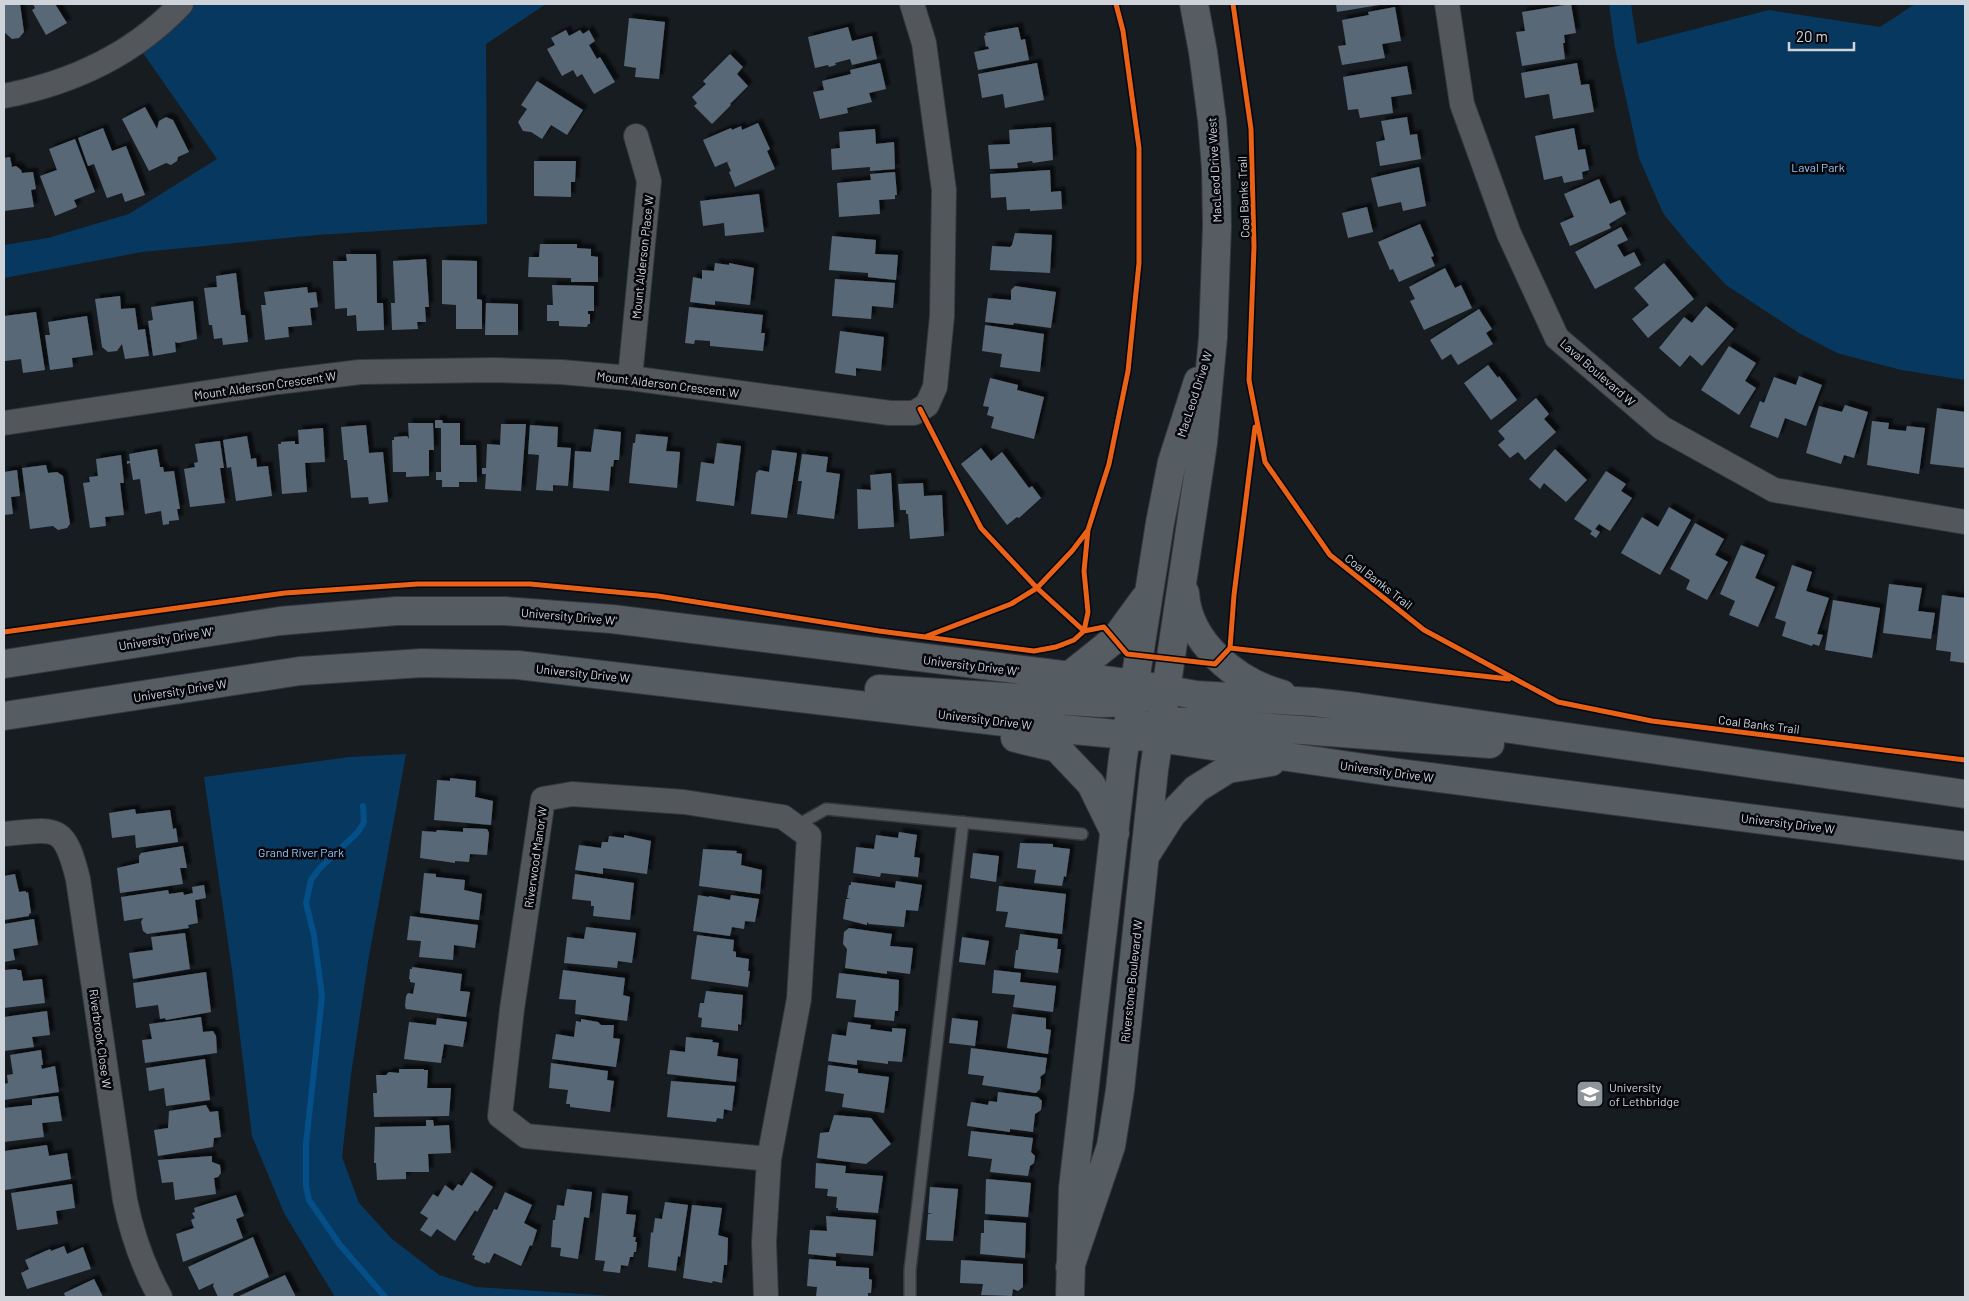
<svg xmlns="http://www.w3.org/2000/svg" width="1969" height="1301" viewBox="0 0 1969 1301" font-family="Barlow,sans-serif">
<defs>
<filter id="shadow"><feDropShadow dx="4.5" dy="-4.5" stdDeviation="1" flood-color="#0009"/></filter>
</defs>
<rect width="100%" height="100%" fill="#171c21"/>
<path fill="#073960" d="M181 4H546L486 44 487 224 317 235 142 252 4 278V245L48 238 129 214 217 159 136 43Z
M1609 4H1631L1637 44 1769 10 1880 27 1915 4H1965V380L1901 370 1837 353 1799 333 1726 285 1688 244 1663 213 1639 158 1615 48Z
M406 754 369 956 351 1074 342 1157 359 1203 392 1239 439 1275 476 1287 627 1297H335L284 1213 252 1136 232 970 204 777 349 757Z"/>
<g fill="none" stroke-linecap="round" stroke-linejoin="round">
<path stroke="#044f87" stroke-width="6" d="M363 806 364 822 358 832 320 868 311 880 306 903 314 935 322 996 306 1144V1186L309 1200 318 1213 340 1245 385 1297"/>
</g>
<path fill="#586877" filter="url(#shadow)" d="M4 4H20L24 32 19 38 12 39 4 32Z
M33 4H55L67 23 46 35 32 10 35 8Z
M1336 4H1379V5L1337 12Z
M1571 4 1576 33 1564 35 1565 43H1563L1565 59 1522 66 1516 32 1525 31 1522 12Z
M1395 7 1401 41 1382 44 1385 58 1342 65 1338 46 1346 45 1342 20 1369 15 1368 12Z
M629 18 665 22 659 79 635 77 636 68 624 66Z
M848 27 852 41 872 36 877 59 852 65 850 59 835 63 836 65 829 67 828 65 815 68 808 37Z
M1018 27 1021 40 1025 39 1029 60 978 70 974 52 989 49 988 46 986 47 984 36 986 35 985 33Z
M566 30 569 36 580 30 583 34 589 30 595 41 589 45 597 59 600 57 615 82 594 94 582 74 577 77 573 70 562 76 547 49 555 45 551 38Z
M730 54 743 67 737 74 748 86 730 104 731 105 712 124 694 106 697 103 692 97 706 84 703 81Z
M880 63 886 89 869 93 872 102 847 108 848 113 820 119 813 92 824 90 822 81 851 74 850 70Z
M1037 63 1044 100 1005 108 1003 94 982 98 978 74Z
M1577 63 1581 85 1589 84 1594 112 1553 119 1549 94 1525 98 1521 73Z
M1407 66 1412 94 1391 97 1393 113 1360 118 1358 109 1348 110 1343 77Z
M537 81 583 110 567 135 551 125 542 139 531 132 523 131 518 122 527 109 521 105Z
M145 107 157 129 159 121 166 117 173 120 189 152 178 157 177 161 171 165 166 163 149 171 122 119Z
M1407 117 1410 135 1417 134 1421 159 1380 166 1376 142 1385 140 1381 121Z
M758 123 770 149 767 151 775 169 735 187 729 172 731 171 727 162 731 160 715 167 703 140 731 128 732 130 741 126 742 130Z
M1051 127 1053 160 1033 163 1032 161 1017 163 1018 168 990 169 988 145 1010 144 1009 130Z
M103 128 112 151 126 146 145 195 125 202 122 193 107 198 94 164 88 166 78 138Z
M1574 128 1578 150 1585 149 1589 170 1582 172 1583 179 1564 183 1562 176 1544 180 1535 136Z
M875 129 876 144 894 142 895 169 870 171V167L832 170 831 149 840 148 839 132Z
M75 139 95 192 74 200 77 207 55 216 40 176 57 170 49 149Z
M10 157 12 167 16 166 21 170 22 173 33 172 36 189 31 190 34 207 4 211V158Z
M534 161H576L575 182H571V197L534 196Z
M1419 167 1426 206 1403 211 1401 202 1378 207 1371 178Z
M1050 170 1051 192 1061 191 1062 209 1030 211V209L1007 210 1006 197 991 198 990 174Z
M895 172 897 195H895V199L879 200 880 214 839 217 837 183 871 180 870 174Z
M1599 179 1610 204 1620 200 1626 214 1609 224 1611 228 1570 246 1560 223 1574 217 1564 194Z
M759 194 764 232 725 236 724 223 703 226 700 201Z
M1367 207 1373 232 1348 238 1342 213Z
M1420 224 1434 256 1431 257 1435 266 1399 282 1393 269 1390 270 1378 242Z
M1621 227 1628 240 1617 245 1624 257 1634 252 1641 265 1595 289 1575 252Z
M1015 233 1052 235 1050 273 990 270 992 246 1010 247 1012 245Z
M832 236 876 240 875 254 898 255 896 280 868 277V273L829 270Z
M540 244H577V248L591 249V256L598 257V282H571V278L528 277 529 257H539Z
M346 254H376L377 303H383L384 330 357 331 356 315 347 316V308L335 309 333 261H347Z
M426 259 429 307H425L426 322H417L418 329 392 330 391 303H395L393 261Z
M442 260 477 261V299L482 300V329H456V305L442 304Z
M715 263 729 265V263L754 268 750 305 715 301V305L690 302 693 277 702 279V270L714 271Z
M1664 263 1694 299 1648 338 1632 319 1649 305 1634 288Z
M1445 268 1455 288 1461 285 1472 308 1424 330 1410 301 1415 299 1409 287Z
M236 273 241 315H245L248 342 223 345 222 338 214 339 212 325H209L204 288 217 287 216 276Z
M835 279 895 283 893 308 872 306 871 319 832 316Z
M552 285 594 286V311H588V314H590V324H588L587 327 559 326V321H547V305H553Z
M1015 286 1056 292 1051 328 1014 323 1013 325 985 322 988 298 1011 300V290Z
M307 287 308 293 316 292 318 307 310 308 312 325 288 327 289 337 265 340 261 305H266L264 292Z
M120 296 121 309 135 308 138 330 145 329 149 356 125 359 122 344 117 351 108 352 102 347 95 299Z
M193 301 197 339 178 343 175 342 176 352 153 356 148 321 153 320 151 307Z
M486 303 518 304V335H485Z
M1706 306 1734 329 1702 366 1690 355 1680 367 1659 348 1684 317 1692 323Z
M689 307 763 315 761 333H765L763 351 710 346V341L695 340 694 344 685 343Z
M1479 309 1492 329 1486 333 1493 344 1458 365 1451 354 1442 360 1430 340Z
M36 312 45 370 23 373 21 359 5 361 4 316Z
M87 316 93 355 72 358 73 367 50 370 45 335H50L48 322Z
M985 325 1044 334 1040 372 1000 367 1002 354 982 351Z
M840 331 884 337 881 371 856 368V376L835 373Z
M1729 346 1756 363 1745 381 1756 388 1739 415 1701 390Z
M1488 365 1498 378 1499 376 1517 400 1491 420 1464 383Z
M1799 376 1822 385 1806 426 1785 418 1778 438 1750 427 1760 401 1764 403 1774 377 1796 385Z
M990 378 1018 385 1017 390 1044 397 1034 439 991 428 994 417 987 415 989 407 983 406Z
M1536 398 1549 414 1544 419 1556 432 1525 460 1518 452 1510 458 1498 445 1505 439 1498 431Z
M1845 405 1868 412 1854 458 1844 455 1841 464 1806 453 1819 406 1842 412Z
M1937 408 1965 412V468L1930 464Z
M435 420H442L443 423H460V445H476L477 482H459V487H442V480H436V472H441V428H435Z
M1872 421 1889 423 1888 429 1906 431 1907 426 1925 428 1919 474 1867 465Z
M408 423H433L434 450H429V476L406 477V472H393L392 440H394V437L407 436 409 439Z
M501 424H526L521 491 485 489 486 474H482V468H486L487 444 500 445Z
M366 425 369 453 383 452 388 502 369 504 368 497 351 498 347 460H344L341 427Z
M530 425 558 427 557 447 571 448 568 486 553 485V491L536 490 539 455 528 454Z
M323 428 325 462 305 463 307 492 282 494 278 444H281V442L295 441V444H299L298 430Z
M594 429 621 432 619 460H614L613 467 611 466 609 491 573 488 575 451 591 452Z
M636 434 668 437 666 451 680 452 677 488 629 483 633 443H635Z
M247 436 251 459 256 458 257 467 268 466 272 496 236 501 231 467 227 468 223 440Z
M220 441 224 468H220L225 503 190 507 184 469 195 467 194 463 198 462 195 444Z
M717 443 741 446 734 506 696 501 701 462 714 464Z
M981 448 991 461 1002 452 1029 488 1032 486 1041 498 1019 518 1017 517 1007 525 961 464Z
M157 449 160 467H163L164 472 174 471 180 509H177L179 520 169 521V524L163 525 161 511 145 514 140 479 133 480 130 463 127 464V461H130L129 454Z
M1555 449 1587 480 1566 502 1544 483 1540 489 1529 479Z
M772 450 797 453 787 518 751 514 756 473 759 470 769 472Z
M802 454 828 457 826 472 840 474 834 519 797 514 802 481H798Z
M121 455 124 483H120L124 515 105 517 106 526 90 528 83 483 90 482 89 477 98 476 96 459Z
M46 465 48 473 57 472 63 476 70 524 67 528 58 530 53 526 30 529 22 468Z
M17 470 20 496 11 497 13 514 4 515V472Z
M1606 471 1626 484 1621 491 1632 498 1610 531 1599 524 1595 529 1600 532 1596 538 1590 534 1592 531 1574 519Z
M891 473 894 527 858 529 857 489 871 490 870 475Z
M923 483 924 496 942 495 944 536 910 539 908 514H906V510H900L898 484Z
M1669 507 1691 520 1660 575 1621 553 1642 517 1658 527Z
M1695 523 1724 539 1715 555 1728 562 1707 600 1686 589 1690 580 1670 569Z
M1741 545 1765 555 1755 578 1775 587 1758 627 1729 615 1735 601 1720 594Z
M1792 565 1812 572 1806 591 1829 598 1817 634 1823 635 1819 646 1813 644 1812 646 1782 636 1786 622 1775 618Z
M1889 584 1922 588 1918 611 1935 613 1931 639 1883 633Z
M1942 595 1965 598V663L1950 661 1951 652 1936 650Z
M1833 600 1880 608 1872 658 1825 650Z
M450 778 476 781 475 797 493 801 491 825 434 820 437 780 450 781Z
M135 809 136 814 170 810 173 829 176 828 178 842 136 848 135 835 112 838 109 813Z
M463 828 487 829 489 833 487 855 470 854 469 862 455 861V863L420 858 422 831 436 832 437 830 463 832Z
M899 832 917 835 914 857 920 858 918 877 881 873 880 877 853 873 856 847 874 849 876 835 898 838Z
M624 835 651 841 647 874 603 868V874L575 870 579 845 601 848 602 842H608L609 836 624 838Z
M1020 843 1053 844V847L1070 849 1066 877 1064 876 1062 886 1034 883 1036 870 1017 868Z
M183 846 187 868H180L183 884 120 893 117 868 139 863V856L141 853Z
M703 849 737 851 736 853 742 854 741 865 762 870 760 894 699 886Z
M973 853 999 856 996 882 970 878Z
M424 873 436 874V877L465 880 464 890 482 894 479 920 420 913Z
M15 874 19 892 26 891V893L28 892 31 913 29 914V916L4 920V876Z
M575 874 634 883 630 920 593 916 594 906H591V901L572 899Z
M896 881 922 885 918 911 906 910 904 927 869 924 867 922V925L843 919 846 899H851L847 898 849 885H851V882L895 888Z
M204 885 206 898 195 900 198 923 188 925 189 928 147 934 143 931 141 922 143 918 124 921 121 897 168 890 169 894 183 892 184 895 193 893 192 887Z
M999 886 1066 894 1062 934 1005 927 1008 912 996 911Z
M698 895 709 897V896L730 900 731 895 759 899 755 922 745 921 744 929 732 927 730 936 693 931Z
M410 916 478 925 475 948 454 945 453 960 419 957 421 941 407 940Z
M34 919 38 945 13 949 15 960 4 962V924Z
M586 927 636 933 632 963 618 961 617 968 564 963 567 937 584 939Z
M849 928 892 934 890 946 913 948 910 974 887 971V974L845 968 847 949 843 944 844 932Z
M185 933 190 969 133 979 129 953 153 950 151 937Z
M1020 934 1058 939 1057 949H1061L1058 973 1014 968 1016 950H1018Z
M697 935 734 940 733 951 736 952V957L749 959 748 971H750L748 987 691 979Z
M962 937 989 941 985 965 959 962Z
M412 967 462 974 460 991 470 992 466 1017 406 1009 405 1006 406 996 408 993 413 994 415 983 410 982V979H409L410 969H412Z
M17 969V970H21L23 981 42 979 45 1003 4 1008V970Z
M563 970 625 978 623 995 630 997 627 1021 575 1014 576 1000 559 999Z
M994 970 1021 973 1020 982 1056 986 1053 1012 1013 1007 1015 995 992 993Z
M206 972 211 1012 166 1020 165 1018 160 1019 158 1005 136 1008 133 983Z
M839 973 899 980 898 1011H895L894 1021 854 1017 856 1000 836 998Z
M706 991 743 995 741 1025 738 1024V1031L701 1027 702 1018 698 1017 700 1003H704Z
M47 1011 50 1035 32 1037 34 1047 4 1051V1017Z
M1012 1014 1046 1018V1029L1051 1030 1048 1054 1007 1048Z
M201 1017 203 1032 213 1031 216 1036 217 1053 145 1063 142 1040 152 1039 149 1024Z
M437 1018 467 1022 463 1047 444 1044 441 1063 404 1059 409 1022 436 1025Z
M952 1018 978 1021 975 1046 949 1043Z
M581 1019 598 1022 601 1025H614L613 1038 620 1039 616 1067 552 1059 556 1034 574 1037 576 1021 581 1022Z
M848 1022 871 1025 870 1029 892 1032V1028L906 1029 902 1062 888 1061V1064L857 1060V1065L828 1061 832 1034 846 1036Z
M686 1037 713 1040 712 1042 719 1043 717 1056 738 1059 736 1082 667 1074 670 1050 685 1052Z
M971 1048 1047 1058 1045 1073 1040 1077 1041 1080 1040 1089 1036 1093 982 1085 984 1076 968 1074Z
M41 1050 43 1065H41L42 1069 55 1066 59 1092 4 1100V1084L8 1083 7 1075 13 1074 10 1055Z
M205 1059 210 1100 166 1106 164 1088 149 1091 146 1068Z
M551 1063 608 1071 607 1080 614 1081 610 1112 570 1107V1104H566L568 1090 549 1088Z
M828 1065 858 1069V1073L889 1077 884 1113 842 1107 844 1094 825 1091Z
M399 1069H424V1070H428L427 1088H451L449 1116 374 1117 373 1093H377L376 1075H386L389 1072 399 1073Z
M671 1081 735 1086 732 1111 724 1109 723 1119 717 1118 716 1122 667 1117Z
M998 1092 1038 1097 1042 1101 1041 1110 1035 1114 1033 1132 1010 1129V1132L967 1126 971 1102 988 1105 989 1101 997 1102Z
M58 1096 62 1121 42 1123 44 1137 4 1142V1108L32 1105V1099Z
M206 1105 210 1112 218 1111 221 1137 214 1138 213 1147 158 1156 154 1130 168 1128 169 1111Z
M834 1115 871 1118 891 1144 866 1164 817 1158 820 1133 829 1132Z
M426 1120H433L434 1126 449 1125 451 1153 428 1154 429 1172H406V1179L377 1180 376 1163H374L375 1127 426 1126Z
M971 1131 1033 1138 1031 1152 1035 1156 1034 1163 1030 1166 1028 1176 990 1172 992 1159 968 1156Z
M47 1145 49 1156 67 1153 71 1179 5 1190 4 1151Z
M212 1156V1162L220 1165 221 1173 218 1177 214 1178 216 1194 175 1200 173 1182 162 1183 158 1160Z
M816 1163 846 1166 845 1173 883 1176 878 1213 838 1210V1208H836L837 1197 827 1196 828 1189 815 1188Z
M471 1172 493 1187 477 1212 475 1210 455 1241 437 1229 431 1237 420 1230 428 1218 420 1213 433 1194 438 1197 445 1185 453 1191 458 1184 462 1186Z
M986 1179 1031 1183 1028 1217 985 1214Z
M72 1184 75 1208 56 1211 58 1224 17 1230 11 1193Z
M930 1187 958 1189 953 1241 926 1240 928 1214H933L928 1213Z
M567 1189 592 1192 589 1218 584 1217 578 1259 560 1256 561 1248 551 1247 553 1220H555L557 1205 564 1206Z
M505 1192 532 1205 524 1223 537 1230 532 1246 530 1245 521 1266 494 1253 489 1263 486 1262 485 1264 474 1259 475 1256 472 1255 494 1209 497 1210Z
M602 1193 628 1196 626 1214 636 1215 633 1237H636L635 1242H637L636 1252H634L633 1257H630L628 1266 621 1265 620 1273 603 1271 605 1261 595 1260Z
M236 1195 244 1216 236 1219 243 1238 183 1262 176 1234 194 1228 191 1220 195 1218 192 1213 195 1212 194 1208Z
M665 1202 688 1205 680 1257 678 1256 676 1271 648 1267 651 1232 653 1233 655 1218 662 1219Z
M692 1205 722 1208 718 1235 728 1238 727 1265H724L722 1283 713 1281 712 1283 683 1278Z
M826 1216 876 1220 873 1256 836 1253V1257L808 1254 810 1230 827 1231Z
M984 1220 1026 1223 1025 1258 980 1254 981 1233H984Z
M253 1237 269 1277 233 1294 234 1297H218L213 1286 214 1283 199 1290 188 1267Z
M64 1246 67 1254 83 1247 91 1269 27 1289 21 1273 29 1269 25 1260 50 1249 51 1251Z
M809 1259 836 1261V1266L869 1268V1279L872 1280 871 1293H868V1297H816L817 1287 807 1286Z
M961 1260 1023 1264V1287L1018 1291 1013 1289 1012 1296 981 1295 983 1284 960 1283Z
M285 1275 296 1297H237Z
M94 1279 103 1297H61L65 1296 64 1293Z"/>
<g fill="none" stroke-linecap="round" stroke-linejoin="round">
<defs>
<path id="lane" d="M796 826 826 809 1082 834
M910 1297V1270L963 822"/>
<path id="street" d="M1447 4 1462 104 1509 234 1557 338 1662 428 1774 490 1965 522
M4 96C71 83 134 54 181 4
M630 378 649 181 636 136
M4 423 278 382 360 372 494 370 561 372 630 378 890 413H914L927 405 935 387 942 316 944 190 924 43 912 4
M4 834C57 829 64 823 78 879L125 1200C132 1235 143 1266 160 1297
M766 1297 764 1242 769 1159 799 999 809 836 783 817 684 802 572 794 543 799 512 1009 500 1116 526 1136 769 1159"/>
<path id="secondary" d="M1185 593C1188 642 1236 682 1282 694
M4 664 280 621 396 611H505L612 619 1135 684 1196 695 1313 702 1358 707 1965 794
M1069 676 1115 639 1145 598
M879 689 1101 703 1132 702 1150 695
M4 716 300 671 422 663 518 665 1063 729 1158 738 1392 772 1965 846
M1145 727 1161 721 1192 722 1490 744
M1015 738 1057 748 1091 784 1115 833
M1147 853 1172 814 1196 789 1228 769 1271 762
M1070 1267 1111 1146 1120 1090 1154 770 1203 443 1213 337 1217 226 1216 169 1212 120 1203 52 1194 4
M1070 1297 1073 1188 1123 757 1160 523 1172 462 1198 381"/>
</defs>
<use href="#lane" stroke="#34373c" stroke-width="14"/>
<use href="#street" stroke="#34373c" stroke-width="26"/>
<use href="#secondary" stroke="#34373c" stroke-width="30"/>
<use href="#lane" stroke="#53575b" stroke-width="11"/>
<use href="#street" stroke="#53575b" stroke-width="24"/>
<use href="#secondary" stroke="#555c62" stroke-width="28"/>
<defs>
<path id="cycleway" d="M1233 4 1251 129 1254 247 1249 380 1265 462 1330 555 1424 630 1558 702 1652 721 1965 760
M920 409 981 528 1037 588 1084 631 1088 612 1084 571 1088 530
M1255 427 1234 595 1230 648 1509 679
M4 632 285 593 418 584H530L658 596 879 631 1034 651 1056 647 1074 640 1084 631 1104 627 1127 654 1215 664 1230 648
M927 636 1011 604 1037 588 1072 551 1088 530 1109 464 1128 371 1139 263V148L1123 31 1116 4"/>
</defs>
<use href="#cycleway" stroke="#04060a" stroke-width="8"/>
<use href="#cycleway" stroke="#ea6118" stroke-width="5"/>
</g>
<defs>
<symbol id="university-square" viewBox="-11 -11 22 22"><rect x="-9" y="-9" width="18" height="18" rx="4" fill="#8e9499" stroke="#04060a"/><path d="M0-5L7-2L0 1L-7-2ZM-4 1L0 2.5L4 1V4Q0 6-4 4Z" fill="#fff"/></symbol>
</defs>
<g fill-rule="evenodd">
<use href="#university-square" x="1574" y="1078" width="32" height="32"/>
</g>
<g text-anchor="middle" dominant-baseline="central" stroke-width="5" stroke-linejoin="round" paint-order="stroke">
<g font-size="12" fill="#92c4f8" stroke="#04060a">
<text x="1818" y="167">Laval Park</text>
<text x="301" y="852">Grand River Park</text>
</g>
<g font-size="12" fill="#ced4da" stroke="#04060a">
<text transform="translate(1214 170) rotate(-93)">MacLeod Drive West</text>
<text transform="translate(1243 197) rotate(-92)">Coal Banks Trail</text>
<text transform="translate(642 257) rotate(-84)">Mount Alderson Place W</text>
<text transform="translate(1598 372) rotate(41)">Laval Boulevard W</text>
<text transform="translate(668 384) rotate(7)">Mount Alderson Crescent W</text>
<text transform="translate(265 385) rotate(-8)">Mount Alderson Crescent W</text>
<text transform="translate(1194 394) rotate(-72)">MacLeod Drive W</text>
<text transform="translate(1379 581) rotate(38)">Coal Banks Trail</text>
<text transform="translate(569 616) rotate(5)">University Drive W'</text>
<text transform="translate(166 638) rotate(-9)">University Drive W'</text>
<text transform="translate(971 665) rotate(7)">University Drive W'</text>
<text transform="translate(583 673) rotate(6)">University Drive W</text>
<text transform="translate(180 690) rotate(-9)">University Drive W</text>
<text transform="translate(985 719) rotate(7)">University Drive W</text>
<text transform="translate(1759 724) rotate(7)">Coal Banks Trail</text>
<text transform="translate(1387 771) rotate(8)">University Drive W</text>
<text transform="translate(1788 823) rotate(7)">University Drive W</text>
<text transform="translate(535 857) rotate(-82)">Riverwood Manor W</text>
<text transform="translate(1131 981) rotate(-84)">Riverstone Boulevard W</text>
<text transform="translate(101 1039) rotate(82)">Riverbrook Close W</text>
</g>
<g font-size="12" fill="#ced4da" stroke="#04060a" text-anchor="start">
<text x="1609" y="1087">University<tspan x="1609" dy="14">of Lethbridge</tspan></text>
</g>
</g>
<rect width="1969" height="1301" fill="none" stroke="#ced4da" stroke-width="10"/>
<path d="M1789 42v8h65v-8" fill="none" stroke="#ced4da" stroke-width="2.5"/>
<text x="1796" y="42" font-size="15" fill="#ced4da" stroke="#04060a" stroke-width="4" paint-order="stroke">20 m</text>
</svg>
